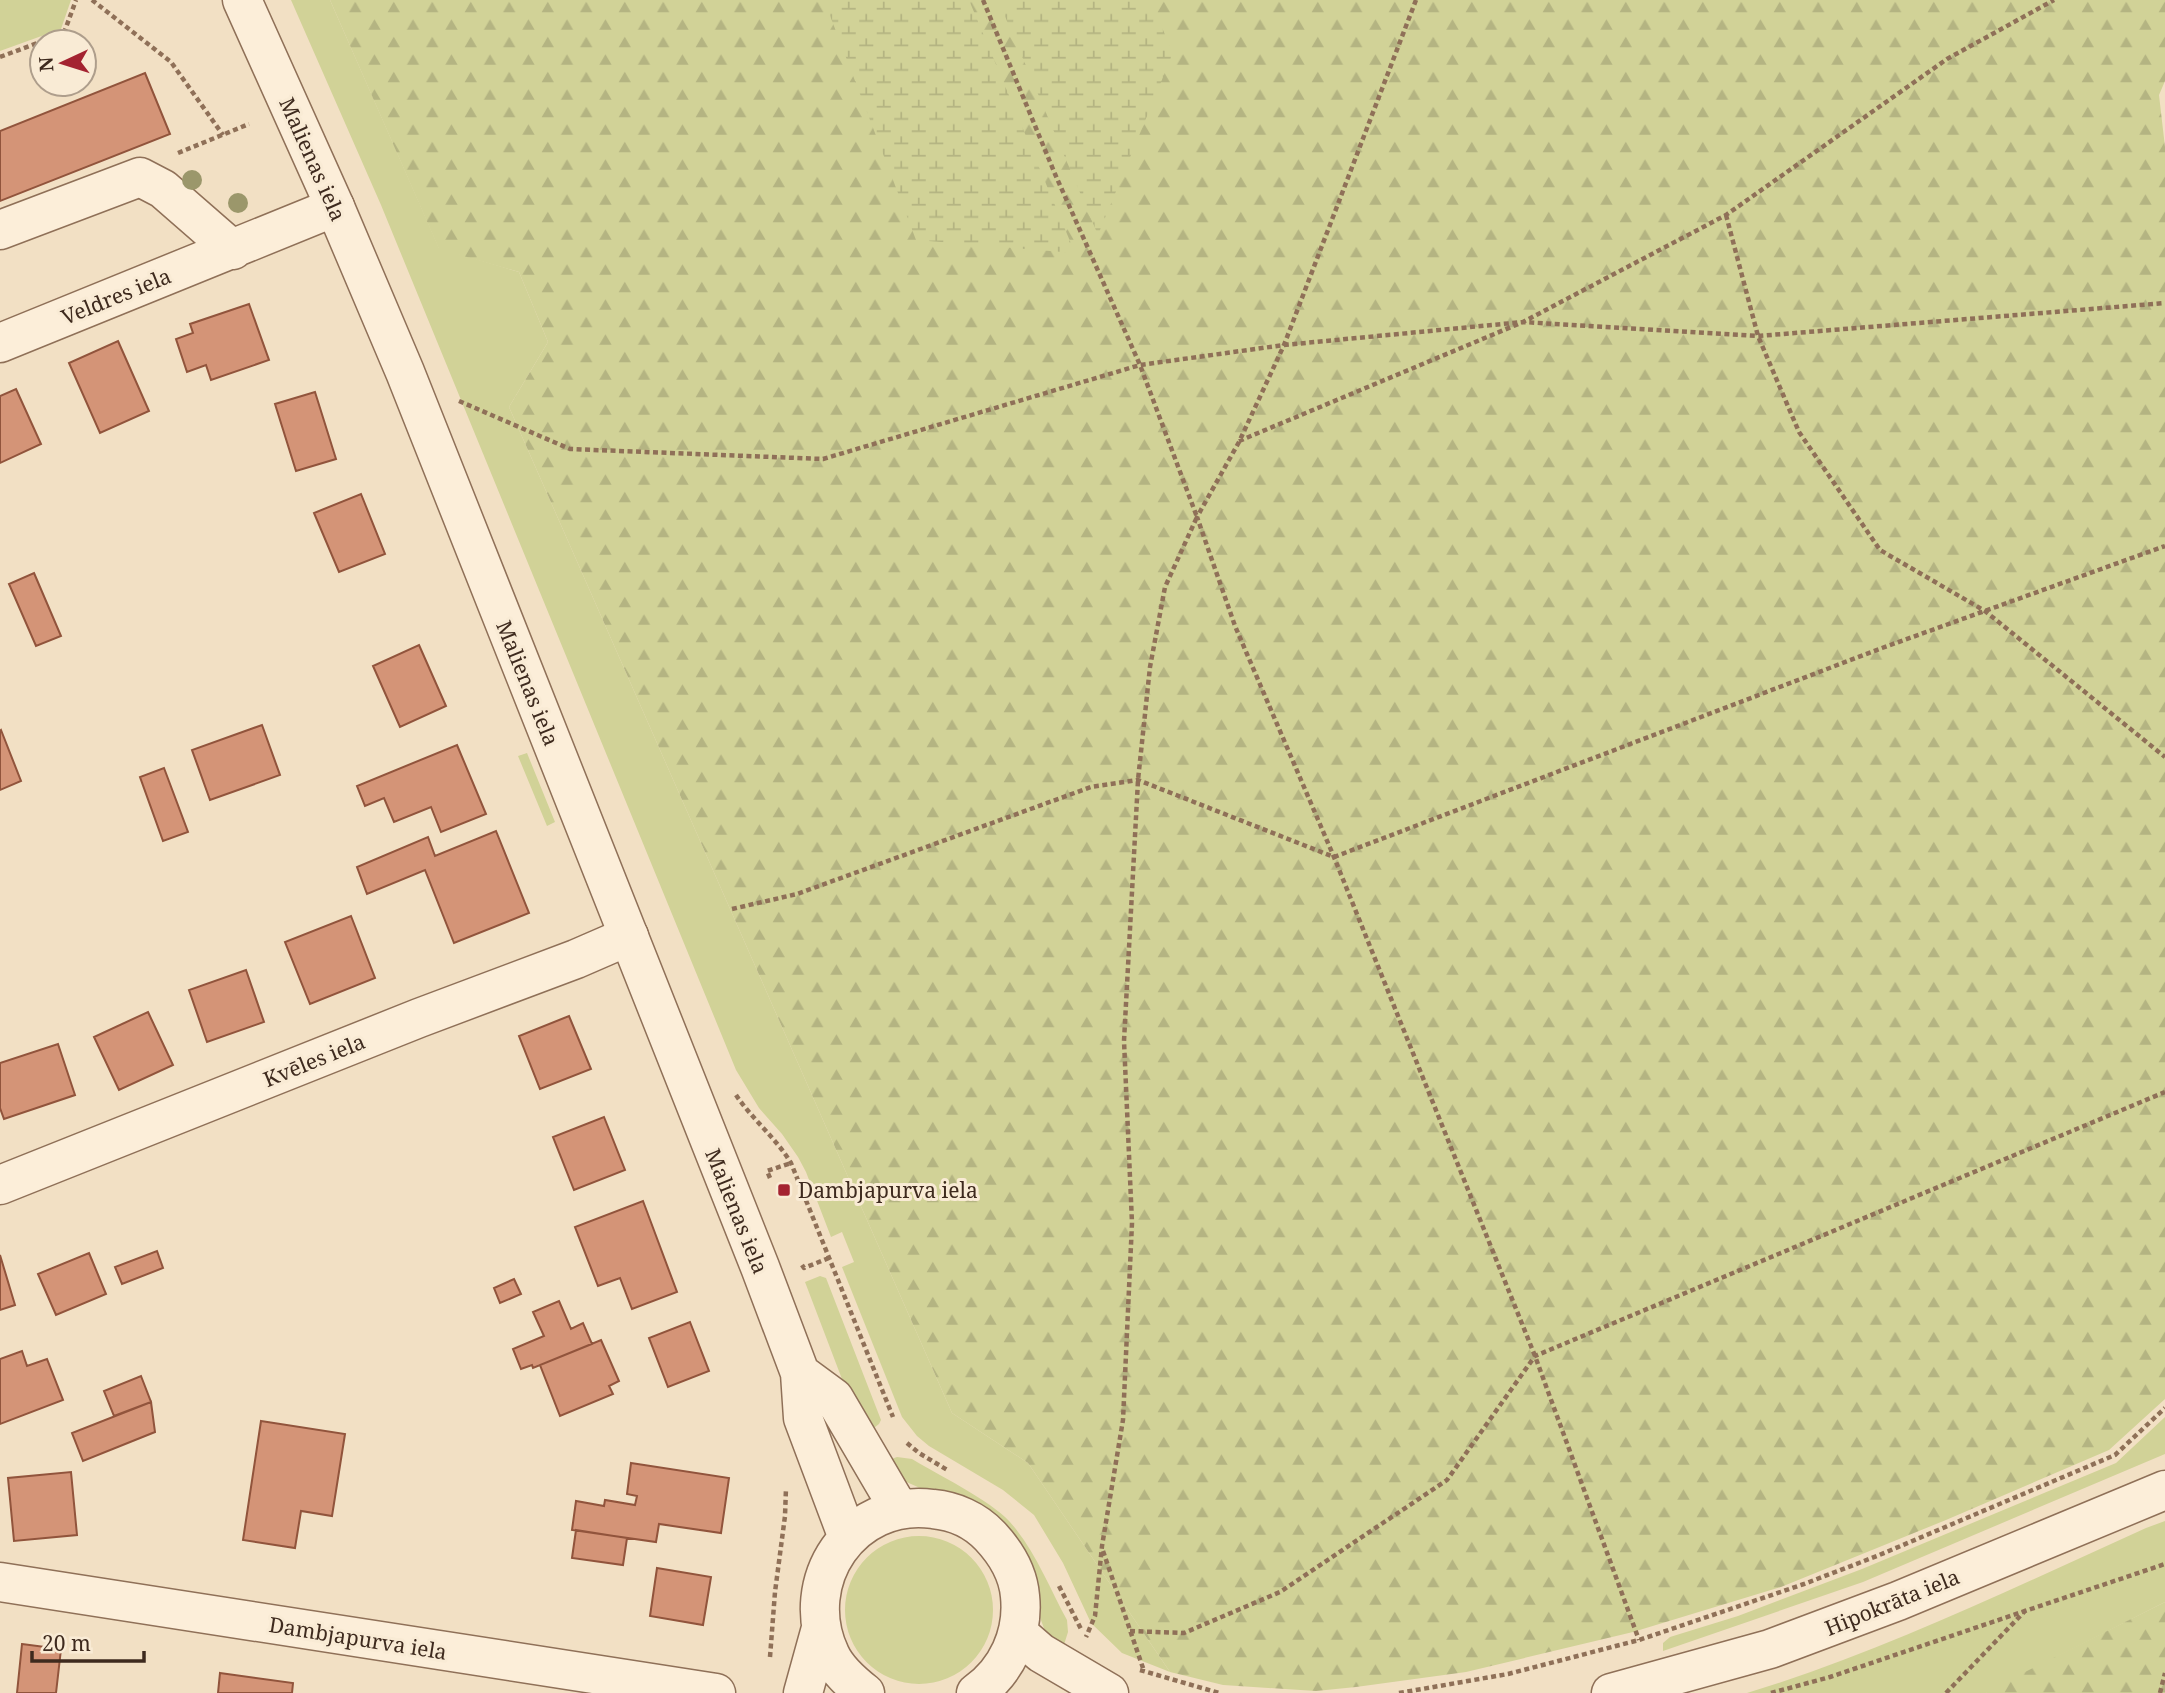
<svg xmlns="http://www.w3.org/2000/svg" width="2165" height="1693" viewBox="0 0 2165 1693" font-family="'Noto Serif',serif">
<defs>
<pattern id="forest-firs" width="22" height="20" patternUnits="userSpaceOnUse" patternTransform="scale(1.75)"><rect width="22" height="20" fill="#d1d297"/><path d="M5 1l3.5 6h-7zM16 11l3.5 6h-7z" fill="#b4b482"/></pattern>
<pattern id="wetland-marsh" width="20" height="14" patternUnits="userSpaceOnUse" patternTransform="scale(1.75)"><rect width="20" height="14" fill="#d1d297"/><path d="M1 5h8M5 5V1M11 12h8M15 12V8" fill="none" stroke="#b4b482"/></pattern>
</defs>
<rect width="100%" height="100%" fill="#f2e0c4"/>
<path fill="#d1d297" d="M0 0H71L61 29 0 51Z
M291 0H330L439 248 519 272 548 342 509 407 952 1413 1028 1463 1170 1672 1122 1653 1091 1623 1063 1563 1034 1515 1003 1490 929 1446 917 1436 902 1417 842 1267 854 1262 842 1232 831 1237 806 1172 798 1157 782 1134 759 1108 736 1070 381 205Z
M527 753 555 822 547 826 518 756Z
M820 1276 826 1278 881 1420 879 1424 866 1434 853 1408 805 1282Z
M2165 1417V1454L1863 1582 1663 1651V1643L1670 1637 1738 1616 1862 1569 2116 1463Z
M897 1457 912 1459C940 1476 982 1496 1005 1517 1032 1543 1049 1587 1067 1620L1068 1632 1062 1651 1046 1634 1037 1609 929 1492 902 1480 884 1462Z
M2165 1521V1602L1986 1693H1747C1885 1651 2015 1587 2146 1528Z
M845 1610a74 74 0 1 1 148 0a74 74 0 1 1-148 0Z"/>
<path fill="url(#forest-firs)" d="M330 0H2165V81L2159 95 2165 147V1399L2109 1450 1946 1520 1781 1587 1633 1632 1466 1672 1356 1687 1316 1691 1223 1685 1170 1672 1028 1463 952 1413 509 407 548 342 519 272 439 249Z
M2165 1602V1693H1986L1987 1691Z"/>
<path fill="url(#wetland-marsh)" d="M824 0H969L1075 253 916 240Z
M998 0H1150L1173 53 1098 235Z"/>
<path fill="#d49477" stroke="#91543c" stroke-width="2" d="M145 73 170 134 0 201V131Z
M249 304 269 360 211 380 206 365 187 372 176 339 193 333 190 324Z
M118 341 149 411 100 433 69 363Z
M16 389 41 444 0 463V396Z
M315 392 336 459 296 471 275 404Z
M361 494 385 554 339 572 314 513Z
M34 573 61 636 36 646 9 584Z
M419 645 446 706 400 727 373 666Z
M262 725 280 775 210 800 192 750Z
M1 730 21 781 0 790V731Z
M457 745 486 814 441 832 431 807 394 822 384 798 365 806 357 786Z
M164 768 188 832 163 841 140 777Z
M496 831 529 913 454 943 425 870 367 894 357 867 428 837 435 856Z
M351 916 375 978 310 1004 285 942Z
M246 970 264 1022 207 1042 189 990Z
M148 1012 173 1065 119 1090 94 1037Z
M569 1016 591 1069 540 1089 519 1036Z
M58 1044 75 1095 4 1119 0 1108V1063Z
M604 1117 625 1170 574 1190 553 1137Z
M643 1201 677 1292 632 1309 620 1278 598 1286 575 1227Z
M157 1251 163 1268 122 1284 115 1267Z
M89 1253 106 1294 56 1315 38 1274Z
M0 1255 15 1305 0 1310Z
M514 1279 521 1294 500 1303 494 1288Z
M559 1301 571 1329 583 1323 592 1344 533 1368 532 1365 521 1369 513 1349 544 1336 533 1312Z
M690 1322 709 1371 668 1387 649 1338Z
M601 1340 619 1381 609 1386 613 1394 560 1416 540 1365Z
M22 1351 27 1366 47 1359 63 1400 0 1424V1359Z
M141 1376 151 1402 114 1416 104 1391Z
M151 1402 155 1432 83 1461 72 1433Z
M261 1421 345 1434 332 1516 301 1511 295 1548 243 1540Z
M631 1463 729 1478 721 1533 659 1524 656 1542 572 1530 576 1501 604 1506 605 1500 635 1505 637 1496 627 1494Z
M71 1472 77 1535 14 1541 8 1478Z
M576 1530 627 1538 623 1565 572 1558Z
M657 1568 711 1577 703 1625 650 1616Z
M22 1644 61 1649 56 1693H17Z
M220 1673 293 1683 292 1693H218Z"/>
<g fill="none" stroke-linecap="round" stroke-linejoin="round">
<defs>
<path id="minor" d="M0 230 140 177 163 189 233 250
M0 343 335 207
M0 1185 419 1018 576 959 629 936
M0 1582 716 1693"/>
<path id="tertiary" d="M242 0 335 207 405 372 760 1267 800 1373 803 1418 848 1538
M800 1373 834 1398 899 1509
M1018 1633 1041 1653 1109 1693
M803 1693 821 1628
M865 1693C851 1682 837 1670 830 1654 796 1581 852 1498 933 1509 954 1511 975 1520 990 1536 1006 1553 1018 1572 1020 1596 1024 1634 1007 1671 976 1693
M1611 1693 1770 1649 1898 1601 2165 1490"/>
</defs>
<use href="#minor" stroke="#8f7058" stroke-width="41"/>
<use href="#tertiary" stroke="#8f7058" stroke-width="41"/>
<path stroke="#8f7058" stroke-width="4.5" stroke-dasharray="5 3.5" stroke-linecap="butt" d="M92 0 171 62 223 135
M983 0 1055 174 1140 365 1197 517 1165 587 1150 667 1138 780 1124 1041 1132 1223 1123 1420 1102 1546 1095 1616 1086 1637
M1416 0 1284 345 1239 442 1197 517 1235 626 1334 857 1535 1356 1639 1640
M0 57 64 33 76 0
M178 153 249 124
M1726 215 1758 336 1799 432 1880 550 1985 611 2165 757
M459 401 570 449 823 459 1140 365 1284 345 1523 322 1758 336 2165 303
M1239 441 1523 322 1726 215 1947 59 2054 0
M732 909 797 894 1091 787 1138 780 1334 857 1882 648 2165 546
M736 1095C752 1119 776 1138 791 1163L893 1417
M770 1178 767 1171 791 1163
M802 1265 804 1268 829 1258
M907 1443 919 1453 949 1471
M1103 1551 1144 1671
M1059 1586 1082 1631
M1130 1631 1184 1633 1280 1592 1447 1480 1535 1356 2165 1092
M770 1657 775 1592 785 1516 786 1488
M1140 1670 1219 1693
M1399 1693 1508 1674 1639 1640 1804 1584 1877 1556 2115 1455 2165 1408
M1771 1693 1830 1677 2025 1611
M1946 1693 2025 1611 2165 1564
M2160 1693 2165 1673"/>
<use href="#minor" stroke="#fceed9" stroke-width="38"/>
<use href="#tertiary" stroke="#fceed9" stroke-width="38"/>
</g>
<g fill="#9b976b">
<circle cx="192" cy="180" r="10"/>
<circle cx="238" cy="203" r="10"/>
</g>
<rect fill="#a42331" stroke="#f9ebd5" stroke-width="2.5" x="777" y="1183" width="14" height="14" rx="3.5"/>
<g text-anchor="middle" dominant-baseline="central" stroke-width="6" stroke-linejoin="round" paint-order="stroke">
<g font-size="21" fill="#3e2a1e" stroke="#f9ebd5">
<text transform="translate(313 159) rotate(66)">Malienas iela</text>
<text transform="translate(116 296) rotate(-22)">Veldres iela</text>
<text transform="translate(528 683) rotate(68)">Malienas iela</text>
<text transform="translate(314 1060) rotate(-22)">Kvēles iela</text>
<text transform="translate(737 1211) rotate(68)">Malienas iela</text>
<text transform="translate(1892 1602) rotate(-22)">Hipokrāta iela</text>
<text transform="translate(358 1638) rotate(9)">Dambjapurva iela</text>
</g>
<g font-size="21" fill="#3e2a1e" stroke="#f9ebd5" text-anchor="start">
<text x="798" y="1190">Dambjapurva iela</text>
</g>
</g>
<g transform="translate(63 63) rotate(266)"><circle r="33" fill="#f9ebd5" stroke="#ae9e8c" stroke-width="2"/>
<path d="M0-5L12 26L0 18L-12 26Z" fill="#a42331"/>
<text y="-10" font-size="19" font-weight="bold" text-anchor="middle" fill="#3e2a1e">N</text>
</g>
<path d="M32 1651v10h112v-10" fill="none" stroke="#3e2a1e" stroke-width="3.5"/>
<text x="42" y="1651" font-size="21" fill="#3e2a1e" stroke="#f9ebd5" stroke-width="5" paint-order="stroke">20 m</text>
</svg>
